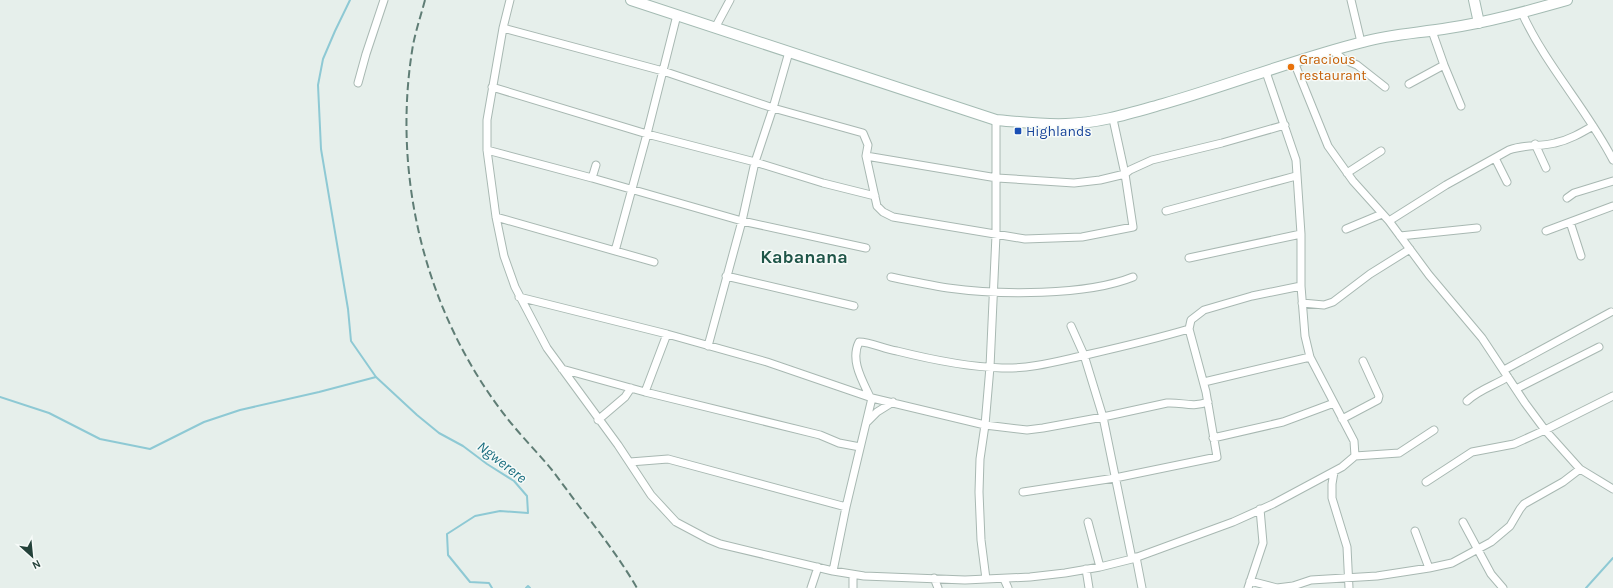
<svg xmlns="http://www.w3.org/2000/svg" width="1613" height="588" viewBox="0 0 1613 588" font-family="Karla,sans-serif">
<rect width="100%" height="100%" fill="#e6efeb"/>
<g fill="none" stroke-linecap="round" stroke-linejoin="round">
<path stroke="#8ec9d4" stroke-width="2" d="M350 0 335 31 323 59 318 85 321 149 348 309 351 341 376 377 417 415 439 433 463 446 487 464 514 481 527 496 528 513 500 511 475 516 447 534 448 555 470 582 489 583 492 588
M0 397 49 413 100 439 150 449 204 422 240 410 319 392 376 377
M526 588 528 586 530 588
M1586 588 1613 558"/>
<defs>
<path id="street" d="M510 0 503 28 487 120V150L496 217 504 256 515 287 547 348 618 445 651 495 676 522 708 539 720 544 833 571 864 576 965 580 1030 577 1065 573 1100 567 1132 559 1233 522 1273 504 1342 467 1355 456 1354 441 1310 357 1305 336 1301 286V234L1296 160 1266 72
M1351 0 1361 42
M1522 13C1546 66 1587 109 1613 160
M503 28 663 71 773 108 863 133 868 145 866 156 877 206 883 212 893 217 1025 239 1082 237 1133 227 1125 174 1113 119
M715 28 730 0
M1432 31 1444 65 1461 106
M1333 51 1343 59 1357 65 1385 87
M1294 62 1328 146 1353 181 1389 221 1429 275 1482 338 1525 403 1545 430 1580 469 1613 489
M358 83 366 54 384 0
M1409 84 1444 65
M492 87 647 134 755 162 823 183 875 196
M1535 144 1546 168
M487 150 592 178 596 165
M866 156 997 178 1074 183 1100 180 1125 174 1130 170 1152 160 1222 143 1285 125
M1495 158 1507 182
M1347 173 1381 151
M592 178 742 221 866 248
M1567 198 1574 193 1613 181
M1166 211 1296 176
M496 217 654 262
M1389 221 1446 185 1509 150C1525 144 1540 147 1555 143 1569 140 1581 133 1593 126
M1570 222 1581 256
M1346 229 1382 214
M1546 231 1613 206
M1400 236 1477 228
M615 251 647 134 677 15
M1189 258 1301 234
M726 276 854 306
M891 277C910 281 929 285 948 288 999 295 1086 296 1133 277
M519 297 667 334 767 362 872 398 985 425 1027 430 1043 428 1103 417 1167 403C1183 402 1191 408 1208 402
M1302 303 1324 305 1333 302 1370 274 1410 249
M1071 326 1084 355 1103 417 1132 559
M708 346 742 221 755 162 773 108 789 52
M562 369 645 392 820 435 839 443 860 447
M1504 370 1611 312
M1204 382 1310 357
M1516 389 1599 347
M645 392 667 334
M870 397C862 380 850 360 859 342 872 342 883 349 897 351 929 359 968 367 1002 368 1031 369 1058 361 1086 355 1121 347 1155 339 1189 329L1191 320 1204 310 1252 296 1301 286
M1467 401C1478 390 1495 385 1508 377
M1342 419 1378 400 1379 396 1363 361
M598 420 625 397 631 388
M867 422 877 412 893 402
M1213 438 1283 422 1334 403
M1355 456 1399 453 1434 430
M630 462 668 459 846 507
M1334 472 1332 484V498L1347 547 1349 588
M1426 482 1472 452 1514 444 1545 430 1613 396
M1023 492 1115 478 1217 457 1206 392 1189 329
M1088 522 1100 567
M1463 522 1491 574 1503 588
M1415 531 1429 568
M1136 557 1142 588
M1086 569 1089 588
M833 571 846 507 872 398
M934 578 938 588
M986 579 981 540 979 492 980 459 985 425 990 367 996 235V120
M1004 579 1008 588
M1250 581 1277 588 1293 586 1311 580 1377 576 1429 568 1452 563 1491 542 1510 526 1520 509 1524 504 1563 482 1580 469
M811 588 818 567
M853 588V575
M1248 588 1263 543 1260 509"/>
<path id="secondary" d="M631 0 996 120C1020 122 1043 125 1066 124 1100 123 1131 113 1163 104 1230 85 1295 59 1363 42 1391 34 1420 33 1449 28 1489 22 1528 11 1567 0
M1474 0 1479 23"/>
</defs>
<use href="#street" stroke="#a8b8b2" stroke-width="9"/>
<use href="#secondary" stroke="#a4bbb3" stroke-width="12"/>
<use href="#street" stroke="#fff" stroke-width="7"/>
<use href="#secondary" stroke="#fff" stroke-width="10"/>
<path stroke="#5f7d75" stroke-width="2" stroke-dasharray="8 4" stroke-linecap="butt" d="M425 0C421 15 416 30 413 45 391 175 425 314 507 418 521 436 538 453 552 470 565 487 577 504 590 520 607 542 623 564 637 588"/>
</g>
<circle fill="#e8710a" stroke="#f7fbf9" stroke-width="1.5" cx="1291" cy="67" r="4"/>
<rect fill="#1a4fb4" stroke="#f7fbf9" stroke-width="1.5" x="1014" y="127" width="8" height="8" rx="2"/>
<g text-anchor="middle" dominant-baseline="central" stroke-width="3" stroke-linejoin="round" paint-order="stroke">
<g font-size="14" fill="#c56008" stroke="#f7fbf9" text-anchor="start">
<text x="1299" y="59">Gracious<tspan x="1299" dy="16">restaurant</tspan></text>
</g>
<g font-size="14" fill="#164399" stroke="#f7fbf9" text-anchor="start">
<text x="1026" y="131">Highlands</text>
</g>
<g font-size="15" font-style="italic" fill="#1c6f80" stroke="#f7fbf9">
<text transform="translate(502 462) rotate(38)">Ngwerere</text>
</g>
<g font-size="18" font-weight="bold" fill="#1f5548" stroke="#f7fbf9">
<text x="804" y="257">Kabanana</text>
</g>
</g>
<g transform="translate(32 556) rotate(153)" stroke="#f7fbf9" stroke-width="3" paint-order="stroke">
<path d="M0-3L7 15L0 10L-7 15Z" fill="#24423a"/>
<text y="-6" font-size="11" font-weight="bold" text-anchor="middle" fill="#24423a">N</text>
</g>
</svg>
